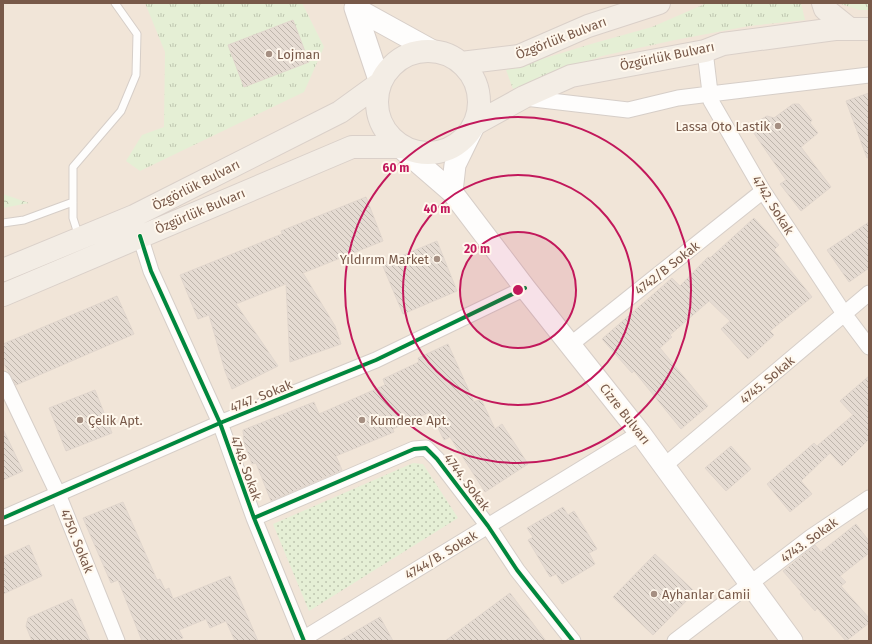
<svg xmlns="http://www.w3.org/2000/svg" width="872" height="644" viewBox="0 0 872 644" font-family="'Fira Sans',sans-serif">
<defs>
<pattern id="grass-tufts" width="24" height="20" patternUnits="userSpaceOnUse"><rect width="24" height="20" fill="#e5efd5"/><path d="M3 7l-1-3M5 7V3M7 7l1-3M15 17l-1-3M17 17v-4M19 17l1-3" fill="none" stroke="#bec5af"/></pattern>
<pattern id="forest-crowns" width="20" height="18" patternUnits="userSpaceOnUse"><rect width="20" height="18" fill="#e5efd5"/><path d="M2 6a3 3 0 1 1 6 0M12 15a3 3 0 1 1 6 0" fill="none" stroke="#bec5af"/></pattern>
<pattern id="park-dots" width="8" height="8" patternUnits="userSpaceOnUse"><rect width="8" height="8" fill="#e5efd5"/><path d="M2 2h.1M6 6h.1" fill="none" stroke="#bec5af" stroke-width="1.8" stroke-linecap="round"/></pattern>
<pattern id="building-back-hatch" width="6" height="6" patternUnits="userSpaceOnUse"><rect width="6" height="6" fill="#e5dbd2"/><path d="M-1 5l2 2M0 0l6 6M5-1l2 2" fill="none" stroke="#beb5ac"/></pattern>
</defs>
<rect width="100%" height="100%" fill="#f8f3eb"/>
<path fill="#f1e5d8" d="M3 3H869V641H3Z"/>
<path fill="url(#grass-tufts)" d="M145 3H302L324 47 304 92 140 171 126 161 142 135 164 127 165 52Z
M707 3H801L805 20 749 26 675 40 602 56 513 89 506 70 591 44 652 27Z
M838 3H869V10H859Z"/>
<path fill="url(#forest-crowns)" d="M3 194 29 203 3 208Z"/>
<path fill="url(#park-dots)" d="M413 463 423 464 458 518 309 611 273 524Z"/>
<path fill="url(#building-back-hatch)" stroke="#e1d6cd" d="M293 20 309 62 244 87 228 45Z
M869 93V157L867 158 846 101Z
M793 104H799L812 120 810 123 818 133 801 147 831 187 801 211 780 184 786 180 749 126 767 116 774 118Z
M366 197 383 241 303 273 335 326 341 344 290 362 286 284 236 304 278 366 232 389 225 371 209 315 198 319 180 275 282 234 281 231Z
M754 218 779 245 774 250 812 297 770 331 774 335 748 359 721 329 730 321 709 301 670 335 672 337 660 348 708 406 681 429 634 371 632 373 602 339 672 278 680 286 708 257 710 258Z
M869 222V268L849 282 827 250Z
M437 241 457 291 403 314 382 264Z
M117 296 134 334 16 385 3 362V344Z
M448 344 474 402 481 399 495 429 502 424 528 464 485 492 450 437 444 440 430 412 393 429 394 432 336 456 342 470 271 501 256 463 252 464 244 443 243 430 314 402 319 414 385 385 383 379 419 362 418 358Z
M869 376V439L842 466 830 453 801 481 812 494 790 512 767 484 814 443 817 446 853 415 840 401Z
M95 390 112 433 66 451 49 408Z
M3 429 23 471 3 480Z
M731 446 751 469 726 491 705 468Z
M123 502 157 580 160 579 165 590 169 588 173 599 230 576 258 641H235L226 621 210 628 206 619 179 630 183 638 174 641H142L118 580 111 583 83 518Z
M563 507 568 515 574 511 597 549 589 553 595 564 562 584 556 574 550 577 528 540 533 537 527 528Z
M856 524 869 541V553L840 576 846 582 841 586 869 618V623L846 641 817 608 815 611 800 594 802 593 783 571 815 545 821 552Z
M29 545 42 576 3 594V557Z
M655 554 695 592 653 635 613 597Z
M510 593 546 641H445Z
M72 599 90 641H32L26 626 28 618Z
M380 617 393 641H339Z"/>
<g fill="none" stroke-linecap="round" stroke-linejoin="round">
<defs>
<path id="lane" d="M3 223 24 220 73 202
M79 237 73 218V167L121 111 136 75 137 34 115 3"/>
<path id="street" d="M705 51 711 101 763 191 845 315 869 347
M525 98 628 110 678 98 710 94 869 75
M140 236 151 271 220 423 254 518 304 641
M570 345 763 191
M3 379 58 494 117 641
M664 466 869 293
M3 518 220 423 376 360 525 288
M254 518 414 449 426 448 437 459 488 526 517 570 573 641
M303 639 640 433
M675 641 811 537 869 498"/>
<path id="secondary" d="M380 83 355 8 433 51
M400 147 452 192 455 165 475 124
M452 192 525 288 640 433 792 641"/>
<path id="primary" d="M823 3 825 9 850 29
M377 102a51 51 0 1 1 102 0a51 51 0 1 1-102 0Z
M461 63 519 56 588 26 659 3
M475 124 524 97 571 76 705 51 723 44 835 29H869
M3 270 134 216 340 112 380 83
M3 295 352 147H400"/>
</defs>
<use href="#lane" stroke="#d6cec8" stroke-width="9"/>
<use href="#street" stroke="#d6cec8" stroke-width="17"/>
<use href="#secondary" stroke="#d7cec8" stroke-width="23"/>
<use href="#primary" stroke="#dad0c9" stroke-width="24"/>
<use href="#lane" stroke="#fefdfc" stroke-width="7"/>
<use href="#street" stroke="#fefdfc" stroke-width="15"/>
<use href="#secondary" stroke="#fefdfc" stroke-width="21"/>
<use href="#primary" stroke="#f3ede5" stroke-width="22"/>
<defs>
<path id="cycleway" d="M140 236 151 271 220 423 254 518 304 641
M3 518 220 423 376 360 525 288
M254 518 414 449 426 448 437 459 488 526 517 570 573 641"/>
</defs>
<use href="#cycleway" stroke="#fff8ed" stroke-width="6"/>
<use href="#cycleway" stroke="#00873e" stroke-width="4"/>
</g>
<circle cx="518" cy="290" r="58" fill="#c2185b" fill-opacity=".12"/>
<g fill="none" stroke="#c2185b" stroke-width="2">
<circle cx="518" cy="290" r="58"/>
<circle cx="518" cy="290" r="115"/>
<circle cx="518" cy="290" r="173"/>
</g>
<g fill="#a58f82" stroke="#fff8ed" stroke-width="1.5">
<circle cx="269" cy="54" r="4"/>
<circle cx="778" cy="126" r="4"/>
<circle cx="437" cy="259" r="4"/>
<circle cx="80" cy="420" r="4"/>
<circle cx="362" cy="420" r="4"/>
<circle cx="654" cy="594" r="4"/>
</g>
<g text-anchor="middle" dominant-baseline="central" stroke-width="4" stroke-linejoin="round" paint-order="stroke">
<g font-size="13" fill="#785949" stroke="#fff8ed">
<text transform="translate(561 38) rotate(-21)">Özgörlük Bulvarı</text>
<text transform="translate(667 56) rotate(-12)">Özgürlük Bulvarı</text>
<text transform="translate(196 185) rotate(-27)">Özgörlük Bulvarı</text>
<text transform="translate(773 205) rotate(58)">4742. Sokak</text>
<text transform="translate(200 211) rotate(-23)">Özgürlük Bulvarı</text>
<text transform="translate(667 268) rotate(-38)">4742/B Sokak</text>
<text transform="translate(767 380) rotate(-40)">4745. Sokak</text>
<text transform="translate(261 396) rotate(-22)">4747. Sokak</text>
<text transform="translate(625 414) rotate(52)">Cizre Bulvarı</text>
<text transform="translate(246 468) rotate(70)">4748. Sokak</text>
<text transform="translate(467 482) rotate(53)">4744. Sokak</text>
<text transform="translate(809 540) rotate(-36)">4743. Sokak</text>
<text transform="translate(77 541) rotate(68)">4750. Sokak</text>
<text transform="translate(441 555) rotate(-31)">4744/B. Sokak</text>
</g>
<g font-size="13" fill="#785949" stroke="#fff8ed" text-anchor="start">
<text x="277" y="54">Lojman</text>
<text x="770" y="126" text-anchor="end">Lassa Oto Lastik</text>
<text x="429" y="259" text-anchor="end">Yıldırım Market</text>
<text x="88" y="420">Çelik Apt.</text>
<text x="370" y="420">Kumdere Apt.</text>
<text x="662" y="594">Ayhanlar Camii</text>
</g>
</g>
<circle cx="518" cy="290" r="6" fill="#c2185b" stroke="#fff8ed" stroke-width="2"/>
<g font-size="12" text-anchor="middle" font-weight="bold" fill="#c2185b" stroke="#fff8ed" stroke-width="4" stroke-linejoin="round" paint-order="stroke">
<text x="396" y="172">60 m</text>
<text x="437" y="213">40 m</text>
<text x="477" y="253">20 m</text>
</g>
<rect width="872" height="644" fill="none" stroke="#785949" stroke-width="8"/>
</svg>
